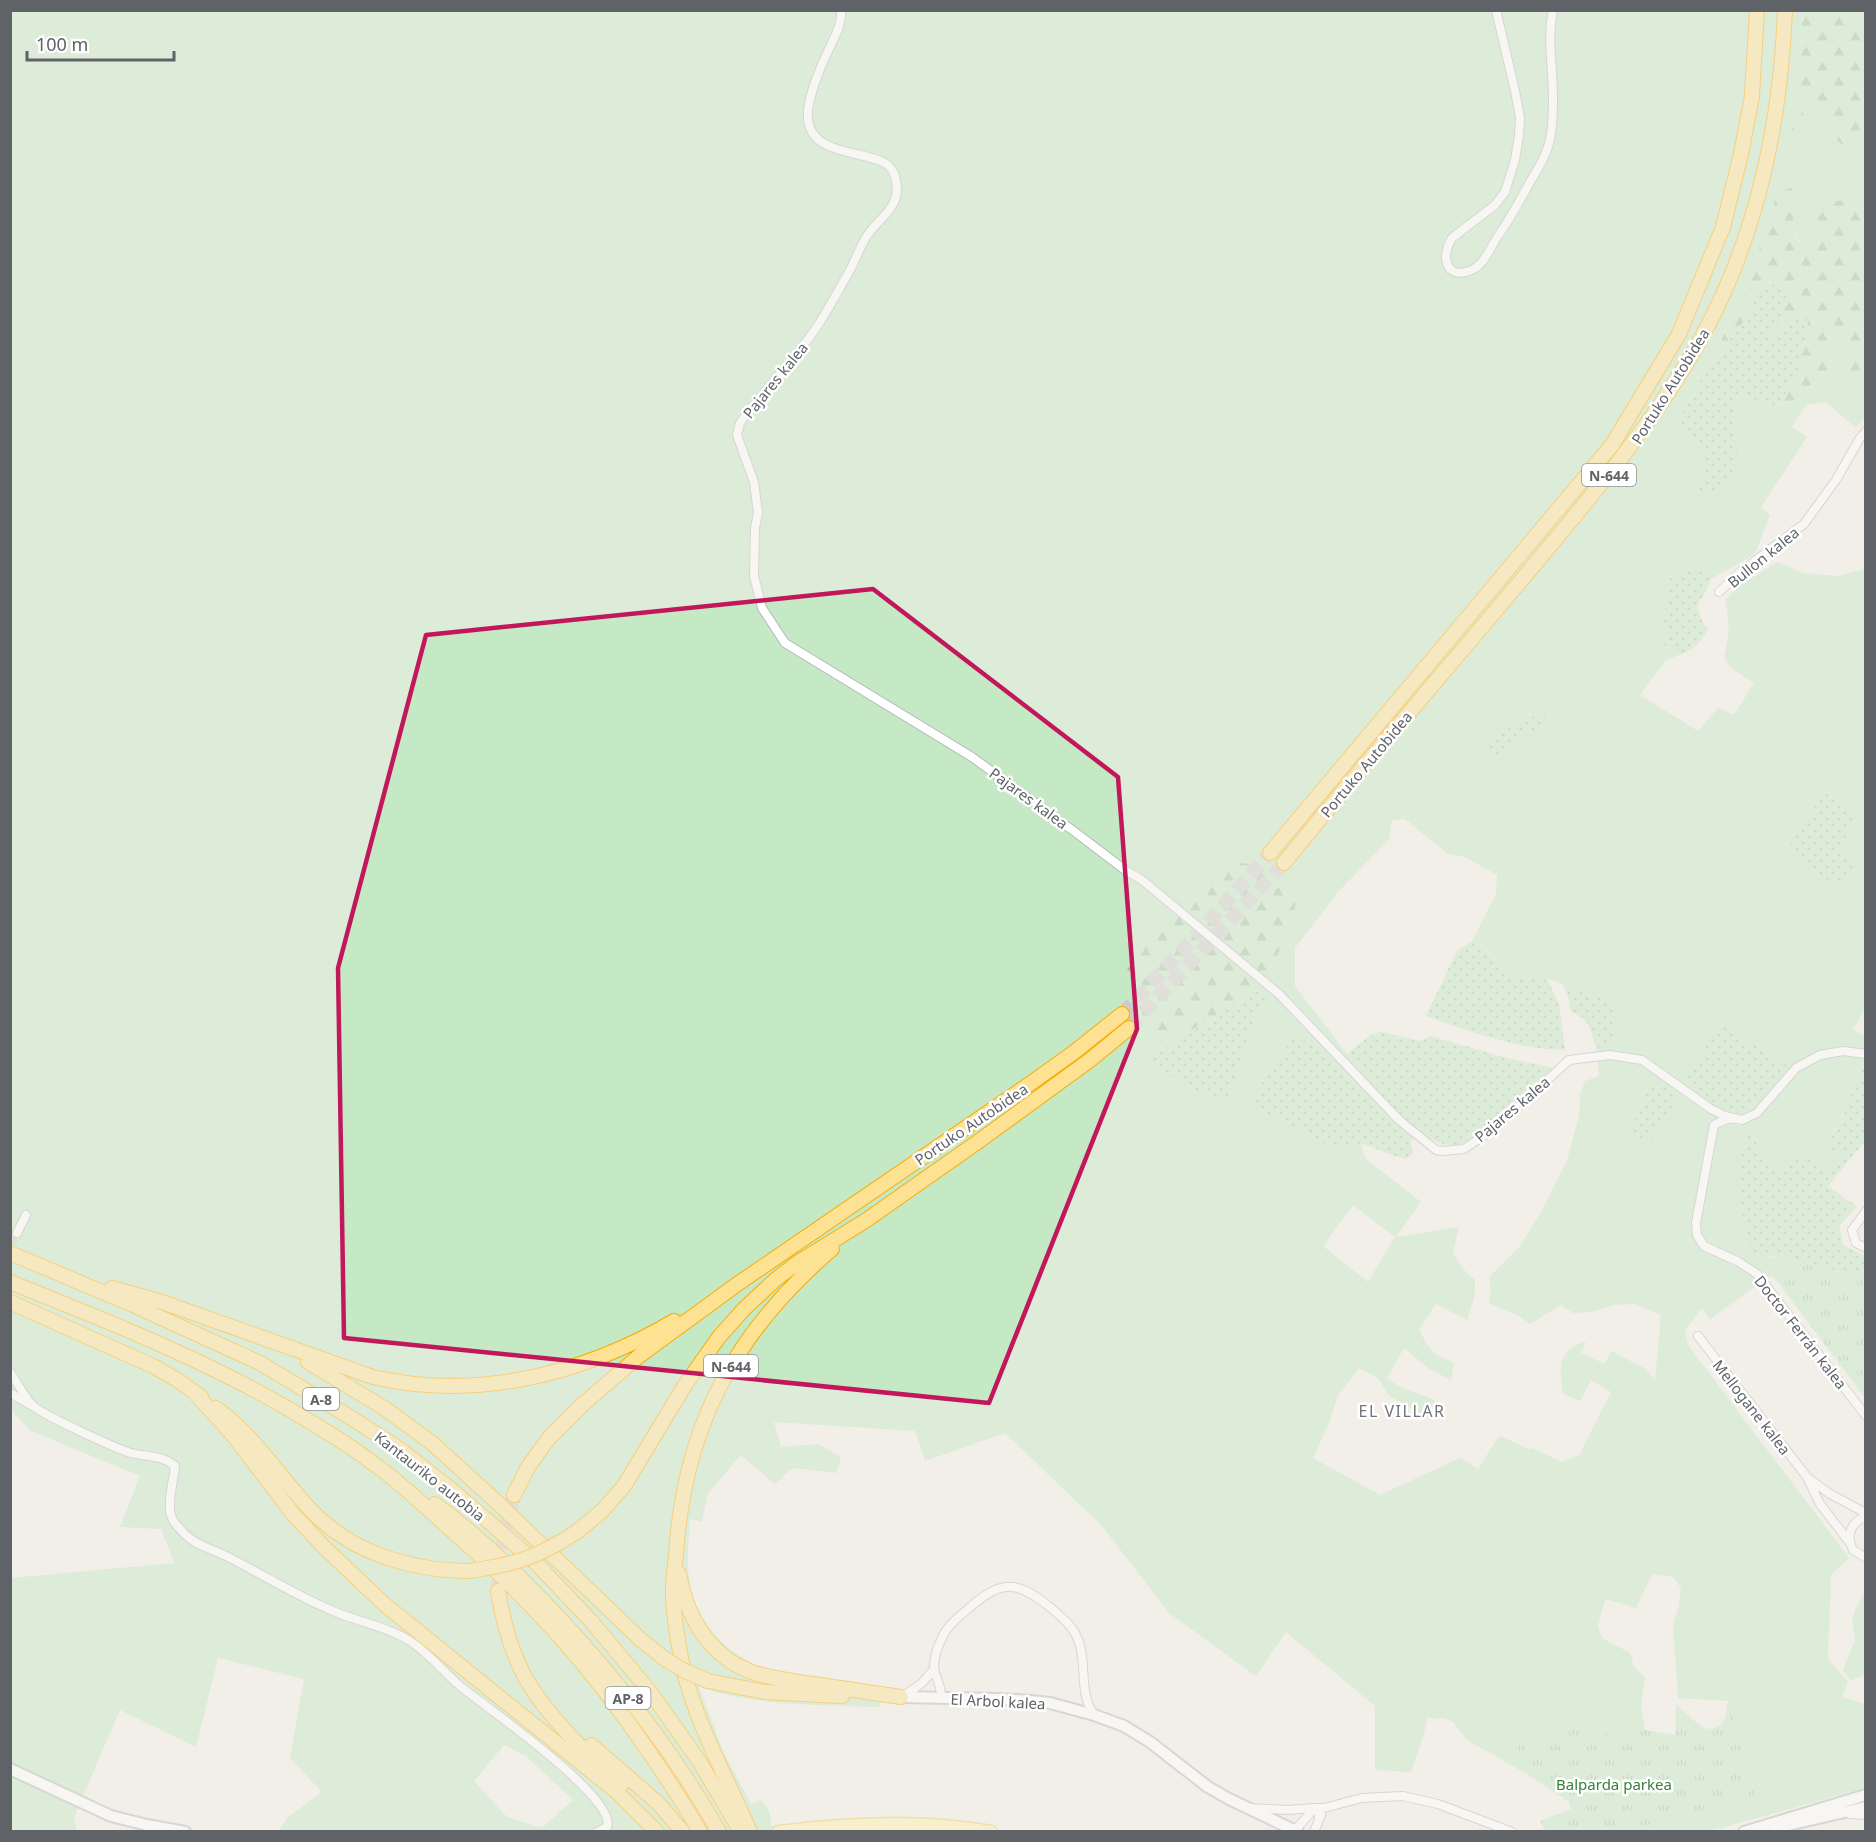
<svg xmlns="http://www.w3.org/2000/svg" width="1876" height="1842" viewBox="0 0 1876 1842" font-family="'Noto Sans',sans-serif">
<defs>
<pattern id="forest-firs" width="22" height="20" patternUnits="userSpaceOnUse" patternTransform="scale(1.5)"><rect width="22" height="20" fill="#c5e8c5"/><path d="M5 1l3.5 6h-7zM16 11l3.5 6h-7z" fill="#a3c0a4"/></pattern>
<pattern id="park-tufts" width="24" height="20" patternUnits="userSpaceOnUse" patternTransform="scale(1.5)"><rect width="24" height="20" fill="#c5e8c5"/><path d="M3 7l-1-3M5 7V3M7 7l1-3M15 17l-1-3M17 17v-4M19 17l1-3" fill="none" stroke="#a3c0a4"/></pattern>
<pattern id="garden-dots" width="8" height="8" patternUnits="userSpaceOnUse" patternTransform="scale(1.5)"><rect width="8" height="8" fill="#c5e8c5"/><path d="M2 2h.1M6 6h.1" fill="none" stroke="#a3c0a4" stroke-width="1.8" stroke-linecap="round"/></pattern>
</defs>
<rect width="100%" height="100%" fill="#f1efe8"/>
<path fill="#c5e8c5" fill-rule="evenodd" d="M11 11H1803L1794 120 1788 146 1803 126V101L1815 94 1832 137 1850 150 1865 148V211L1844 200 1818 217 1808 250C1790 236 1792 227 1794 206L1778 191 1746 290 1706 371 1678 420 1703 451V474L1698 489 1737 446 1733 423 1738 394 1775 406 1797 401 1805 390 1827 377 1830 356 1829 331 1839 329 1852 344 1844 366 1857 390 1865 382V417L1856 428 1826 402 1806 405 1792 427 1807 437 1761 507 1770 515 1755 554 1711 579 1701 572 1666 581 1667 600 1662 622 1667 632 1663 644 1679 655 1666 660 1640 695 1698 731 1718 708 1734 715 1754 683 1731 668 1724 657C1730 634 1730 623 1725 600L1740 585 1778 562 1803 573 1838 576 1865 569 1866 1006 1853 1030 1865 1036V1068L1861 1067 1843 1117 1825 1146 1841 1155 1827 1168 1778 1171 1761 1152 1749 1126 1771 1257 1784 1256 1800 1262 1780 1285 1771 1275 1710 1319 1702 1308 1685 1331 1688 1345 1849 1558 1831 1575 1828 1658 1848 1682 1842 1697 1865 1704V1788L1710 1831H1629L1632 1829 1756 1795 1728 1701 1678 1698 1673 1627 1679 1605 1681 1588 1673 1577 1652 1574 1636 1608 1605 1599 1598 1626 1602 1638 1630 1653 1634 1667 1645 1677 1641 1706 1645 1730 1624 1737 1571 1727 1554 1736H1537L1515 1743 1527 1774 1467 1740 1453 1722 1444 1718 1433 1719 1428 1716 1424 1734 1411 1772 1375 1770V1706L1286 1632 1256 1676 1169 1613 1102 1526 1005 1433 925 1461 915 1431 774 1422 781 1447 819 1444 841 1457 836 1473 796 1468 789 1471 775 1484 741 1455 708 1493 702 1522 690 1519C689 1540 686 1563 690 1583 697 1622 724 1652 761 1667 770 1670 782 1671 792 1673 822 1679 852 1683 882 1687L880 1707C820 1705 757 1706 699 1687L724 1753 751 1804 761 1800 769 1811 772 1826C849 1819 927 1818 1004 1831H279L287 1818 322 1792 290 1758 304 1679 218 1658 196 1747 120 1710 74 1817 77 1831H11V1578L174 1563 161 1529 120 1527 140 1476 31 1431 11 1410ZM1544 711 1525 736 1515 740 1505 730 1524 723ZM1825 792 1854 820 1840 850ZM1405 819 1448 854 1465 857 1497 875 1496 894 1472 941 1487 948 1505 974 1547 979 1563 984 1586 994 1601 993 1615 1044 1596 1048 1599 1076 1585 1081 1580 1095 1579 1117 1567 1160 1541 1212 1520 1246 1489 1277 1491 1290 1489 1303 1517 1315 1530 1324 1561 1305 1573 1313 1592 1312 1613 1305 1635 1304 1661 1315 1655 1379 1644 1368 1611 1351 1605 1364 1581 1353 1586 1342C1558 1347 1559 1370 1563 1394L1580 1401 1591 1380 1611 1392 1579 1455 1562 1462 1532 1448 1530 1450 1501 1436 1497 1439 1478 1469 1460 1458 1380 1495 1313 1458 1329 1423 1338 1395 1359 1368 1378 1378 1389 1396 1427 1417 1435 1400C1416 1392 1403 1391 1387 1378L1404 1348 1428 1368 1451 1380 1454 1362C1433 1355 1428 1349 1419 1329L1436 1304 1467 1320 1475 1295V1280L1465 1271 1453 1253 1459 1227 1396 1237 1421 1202 1365 1158 1361 1143 1326 1145 1304 1132 1326 1054 1410 1140 1425 1134 1405 1119 1347 1054 1295 986V948L1338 892 1389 839 1392 820ZM1188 891 1293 918 1278 955 1256 987 1268 999 1256 1015 1231 1091 1150 1059 1190 1031 1150 1029 1145 945 1155 926ZM1650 1077 1671 1111 1665 1118 1629 1130 1639 1113ZM1353 1205 1395 1237 1368 1282 1323 1246ZM504 1745 526 1756 573 1800 542 1828 507 1817 474 1781Z
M1865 1591H1866L1865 1683 1863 1675 1850 1681 1843 1670 1855 1640 1852 1620 1855 1610Z"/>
<path fill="url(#forest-firs)" d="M1803 11H1865V148L1850 150 1832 137 1815 94 1803 101C1803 121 1806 135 1788 147L1794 120Z
M1792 188C1793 194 1794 201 1794 207 1794 229 1787 234 1808 249L1818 217 1831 202 1844 200 1865 211V382L1857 390 1843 388 1844 366 1852 344 1839 330 1829 331 1830 356 1827 377 1806 390 1797 401 1782 403 1791 379 1801 365V348L1808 336V320L1795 319 1785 332 1767 346 1772 333 1756 296 1746 319 1730 339 1721 356 1706 371 1746 290 1778 191Z
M1232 861 1273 869 1298 890 1293 918 1278 955 1251 995 1190 1031 1150 1030 1124 975 1155 926 1188 891Z"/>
<path fill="url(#park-tufts)" d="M1800 1262 1853 1274 1865 1271V1398L1780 1285Z
M1728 1701 1756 1796 1632 1829 1629 1831H1546L1540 1821 1571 1809 1569 1802 1527 1774 1514 1743 1537 1736H1554L1571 1727 1623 1737 1645 1730 1675 1735 1676 1704 1692 1719 1706 1729C1727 1727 1725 1719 1728 1701Z"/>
<path fill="url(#garden-dots)" d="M1774 284 1789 295C1784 313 1774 328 1767 345L1785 332 1795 319H1808V336L1801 348V365L1791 379 1782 403 1775 406 1738 394 1733 423 1737 446 1736 469 1727 487 1712 496 1698 490 1703 474V451L1678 420 1706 371 1721 356 1730 339 1746 319 1756 296Z
M1685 571 1701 572 1711 579 1705 593 1697 605 1702 621 1708 629C1701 642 1693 651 1679 655L1663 644 1667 632 1662 622 1667 600 1666 581Z
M1544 710 1545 719 1538 727 1525 736 1515 740 1509 750 1497 758 1486 753 1488 739C1506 729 1526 722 1544 710Z
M1825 792 1854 820 1840 850 1854 864 1841 889 1786 851Z
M1472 941 1486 948 1505 974 1547 979 1559 1003 1565 1050C1522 1050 1467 1031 1426 1016L1457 951Z
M1563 984 1586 994 1601 993C1619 1014 1618 1016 1615 1044L1596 1048C1590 1030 1591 1019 1571 1012L1569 1000Z
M1256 987 1268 999 1256 1015 1231 1091 1226 1098 1190 1090 1150 1059 1190 1031 1251 995Z
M1718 1023 1787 1066C1776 1082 1755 1117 1733 1112 1720 1109 1696 1091 1684 1084Z
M1380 1032 1421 1041 1430 1036 1507 1058 1553 1068 1467 1141C1462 1143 1456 1146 1450 1145 1420 1144 1367 1077 1347 1054L1369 1036Z
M1295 1035 1326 1054 1410 1140 1413 1154 1406 1159 1386 1153 1361 1143 1351 1146 1326 1145 1304 1132 1248 1104Z
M1861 1067 1865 1068V1141L1828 1186 1857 1207 1839 1226 1843 1245 1865 1256V1271L1853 1274 1800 1262 1784 1256H1754L1747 1240 1737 1181 1748 1125 1761 1152 1778 1171 1799 1154 1827 1168 1841 1155 1825 1147 1843 1117Z
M1650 1077 1674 1094 1671 1112 1665 1118 1659 1130 1648 1142 1628 1130 1639 1113Z"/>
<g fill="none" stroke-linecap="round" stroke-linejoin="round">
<path stroke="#ccccc8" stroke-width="8" stroke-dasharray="8 4" stroke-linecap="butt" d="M10 1245 17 1233"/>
<path stroke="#ccccc8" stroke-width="14" stroke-dasharray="14 7" stroke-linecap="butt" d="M1122 1014 1194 938 1270 853
M1129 1028 1284 863
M498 1591 503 1540 514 1495"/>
<defs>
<path id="street" d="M841 10C842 26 835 35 829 49 821 65 806 101 808 118 810 155 861 150 885 163 892 167 895 174 896 181 902 209 876 219 865 239 859 249 855 261 849 272 838 291 827 312 814 331 792 363 763 391 740 423L737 435 754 482 758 513 755 528 754 576 762 608 785 643 972 757 1075 832 1125 870 1142 880 1279 994 1399 1120 1436 1150 1443 1151 1464 1149 1495 1128 1569 1060 1610 1055 1642 1060 1711 1109 1725 1116 1742 1120 1757 1113 1796 1068 1820 1055 1843 1051 1866 1054
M1496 10 1515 91 1520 118 1519 135 1515 160 1505 192 1495 205 1452 238C1443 251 1442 277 1466 272 1484 268 1489 249 1498 236 1510 219 1519 202 1529 184 1537 170 1547 155 1550 139 1553 126 1553 111 1553 98 1553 68 1547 40 1553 10
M1719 592 1739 573 1804 524 1836 480 1860 438 1866 431
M1732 1119H1727L1714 1125 1696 1223 1697 1235 1704 1246 1739 1262 1757 1274 1866 1416
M1866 1211 1852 1230 1856 1243 1866 1248
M17 1233 26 1215
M1698 1336 1807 1477 1820 1504 1850 1543
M10 1372C17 1382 23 1394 31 1404 38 1413 117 1449 131 1453 146 1457 163 1455 175 1466 174 1478 167 1503 171 1515 172 1520 177 1526 181 1530 194 1546 214 1549 232 1559 265 1576 297 1596 333 1611 358 1622 390 1627 413 1643 430 1655 444 1672 460 1686 483 1705 619 1799 607 1827L597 1832
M10 1393 31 1405
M1808 1478 1830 1494 1866 1513
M1866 1516C1850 1523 1846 1536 1853 1550L1866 1558
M902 1697 922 1683 934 1669
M941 1698C942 1685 935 1678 934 1667 934 1659 937 1648 941 1640 946 1627 957 1618 968 1609 1001 1580 1016 1579 1051 1608 1060 1616 1071 1624 1076 1635 1089 1661 1077 1690 1094 1715
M1250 1808 1288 1810 1315 1808 1319 1814V1819
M1850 1814 1866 1815
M1296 1829 1315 1808H1324L1362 1798 1403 1796 1438 1804 1512 1832
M1314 1832 1321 1815"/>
<path id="secondary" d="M901 1697 998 1699 1031 1701 1050 1703 1094 1715 1124 1726 1150 1742 1208 1787 1229 1799 1298 1832
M10 1769 111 1816 147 1825 185 1832
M1775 1828 1866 1807
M1744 1832 1866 1795"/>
<path id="primary" d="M779 1832C850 1823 920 1820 991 1832"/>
<path id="highway" d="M1270 853 1612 445 1679 334 1723 227 1741 154 1752 96 1757 10
M1284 863C1364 764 1448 668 1529 571 1594 493 1658 419 1706 329 1758 232 1781 119 1785 10
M10 1253 133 1305 260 1363 350 1417 401 1450 452 1490 534 1561 591 1621 651 1693 699 1761 741 1832
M10 1282C104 1320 199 1357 287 1408 316 1425 347 1443 374 1464 401 1483 426 1507 450 1529 529 1598 592 1667 651 1755 668 1780 685 1805 700 1832
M112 1288 162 1302 373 1377C477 1401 584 1374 674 1321
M10 1302 155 1367 179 1381 201 1397
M308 1362 384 1408 432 1443 500 1505 641 1640 665 1659
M194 1392 232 1434 294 1515 324 1547 384 1604 617 1792 657 1832
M216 1408C253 1435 277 1473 307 1506 348 1552 408 1570 468 1571
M514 1495 528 1467 549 1438 583 1404 639 1356 736 1285 1031 1083 1073 1053 1122 1014
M435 1504C476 1534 513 1569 548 1606 613 1674 672 1749 719 1832
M578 1531 602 1511 624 1486 685 1385 719 1337 744 1309 775 1280 797 1263 865 1221 979 1141 1090 1060 1129 1028
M679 1574C686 1616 710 1657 752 1672 774 1679 797 1682 820 1685 847 1689 874 1693 901 1697
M498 1591C503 1621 511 1652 526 1679 549 1719 588 1754 621 1785
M708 1681 764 1692 842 1696
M591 1745 659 1804 683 1832
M750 1832C727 1778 697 1725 683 1668 678 1643 673 1616 673 1591 673 1579 675 1567 676 1555 684 1426 735 1332 832 1249"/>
</defs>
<use href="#street" stroke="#b5b8bc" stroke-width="10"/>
<use href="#secondary" stroke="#b6babf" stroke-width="14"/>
<use href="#primary" stroke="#f2c960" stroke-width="15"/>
<use href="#highway" stroke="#f9ab00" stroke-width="16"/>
<use href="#street" stroke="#fff" stroke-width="8"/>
<use href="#secondary" stroke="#fff" stroke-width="10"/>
<use href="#primary" stroke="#fff2af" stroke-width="12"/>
<use href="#highway" stroke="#fde293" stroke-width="14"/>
<defs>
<path id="highway-bridge" d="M468 1571C514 1565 539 1557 578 1531
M665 1659 685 1671 708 1681"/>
</defs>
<use href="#highway-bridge" stroke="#f9ab00" stroke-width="16" stroke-linecap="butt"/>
<use href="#highway-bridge" stroke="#fde293" stroke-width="14"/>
</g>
<path d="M0 0H1876V1842H0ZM873 589 1118 777 1137 1029 989 1403 344 1338 338 968 426 635Z" fill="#f1efe8" fill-opacity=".55" fill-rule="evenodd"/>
<path fill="none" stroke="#c2185b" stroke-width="4.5" stroke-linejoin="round" d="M873 589 1118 777 1137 1029 989 1403 344 1338 338 968 426 635Z"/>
<g text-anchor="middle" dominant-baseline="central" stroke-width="5" stroke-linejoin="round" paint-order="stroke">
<g fill="#fff" stroke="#8f9295" stroke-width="1.5">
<rect x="1582" y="464" width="54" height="22" rx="4.5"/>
<rect x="704" y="1355" width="54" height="22" rx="4.5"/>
<rect x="303" y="1388" width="36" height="22" rx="4.5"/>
<rect x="605.5" y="1687" width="45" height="22" rx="4.5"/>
</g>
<g font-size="14" font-weight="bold" fill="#5f6368">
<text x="1609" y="475">N-644</text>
<text x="731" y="1366">N-644</text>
<text x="321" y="1399">A-8</text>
<text x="628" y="1698">AP-8</text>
</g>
<g font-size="15" fill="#5f6368" stroke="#fff">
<text transform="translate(775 380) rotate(-51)">Pajares kalea</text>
<text transform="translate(1670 386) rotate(-58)">Portuko Autobidea</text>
<text transform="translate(1763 557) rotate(-39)">Bullon kalea</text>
<text transform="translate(1366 764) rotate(-50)">Portuko Autobidea</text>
<text transform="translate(1029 798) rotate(36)">Pajares kalea</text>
<text transform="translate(1512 1109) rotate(-40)">Pajares kalea</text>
<text transform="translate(971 1124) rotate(-34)">Portuko Autobidea</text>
<text transform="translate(1801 1332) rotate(52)">Doctor Ferrán kalea</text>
<text transform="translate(1752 1407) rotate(52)">Mellogane kalea</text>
<text transform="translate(430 1476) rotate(38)">Kantauriko autobia</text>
<text transform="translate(998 1701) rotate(3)">El Arbol kalea</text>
</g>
<g font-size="15" fill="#348238" stroke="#fff">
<text x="1614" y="1784">Balparda parkea</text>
</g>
<g font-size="16" letter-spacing="1.5" fill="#70757a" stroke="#fff">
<text x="1402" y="1411">EL VILLAR</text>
</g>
</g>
<rect width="1876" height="1842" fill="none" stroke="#5f6368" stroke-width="24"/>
<path d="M27 51v9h147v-9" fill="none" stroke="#5f6368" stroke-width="3"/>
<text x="36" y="51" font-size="18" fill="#5f6368" stroke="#ffffff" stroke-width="4.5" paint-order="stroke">100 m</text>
</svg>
